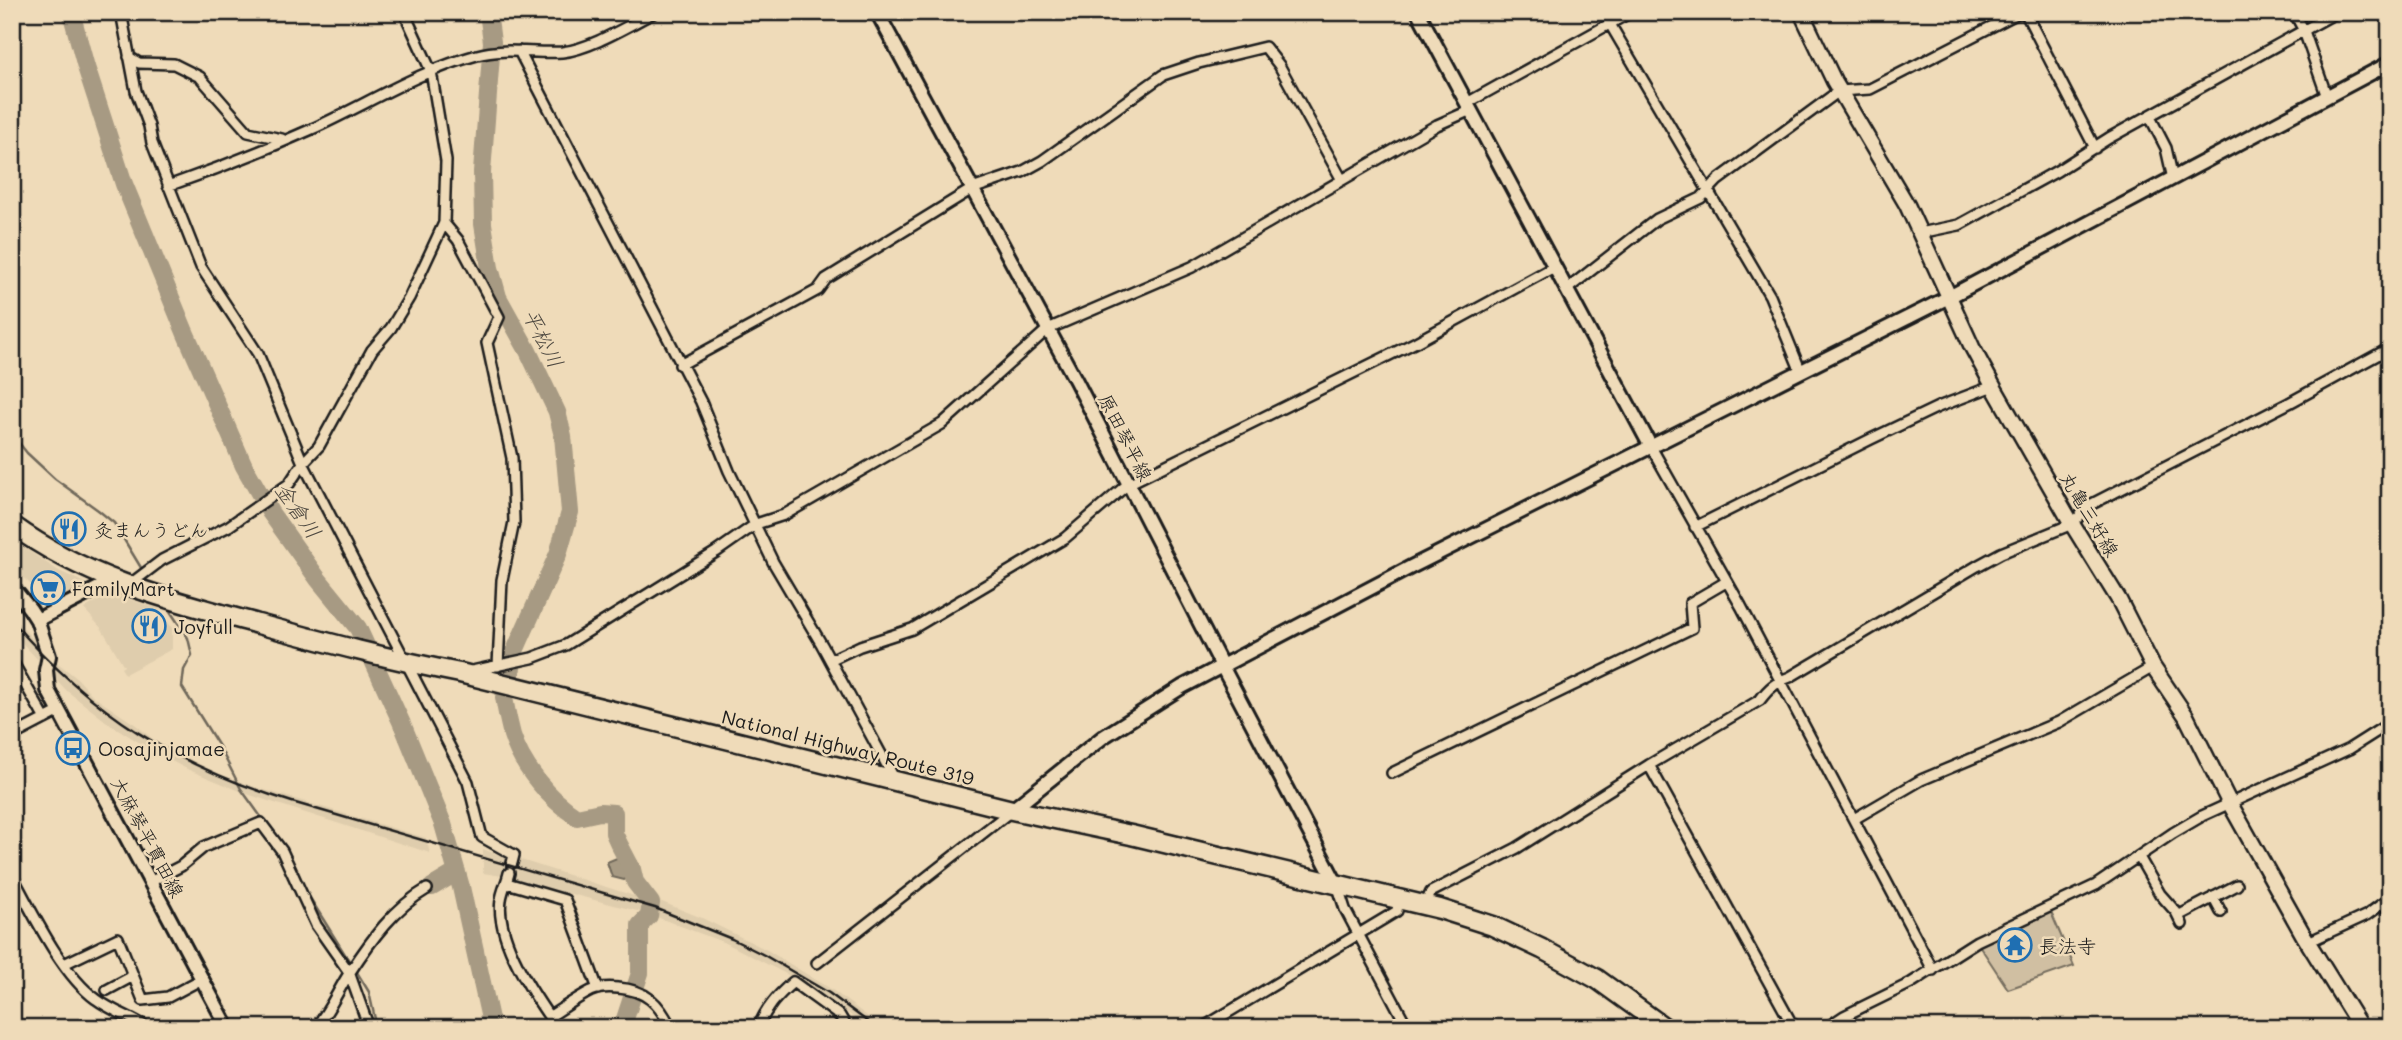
<svg xmlns="http://www.w3.org/2000/svg" width="2402" height="1040" viewBox="0 0 2402 1040" font-family="Mali,'Klee One',sans-serif">
<rect width="100%" height="100%" fill="#efdbb9"/>
<filter id="ink" filterUnits="userSpaceOnUse"><feTurbulence type="fractalNoise" baseFrequency=".0143" numOctaves="2"/><feDisplacementMap in="SourceGraphic" scale="14" xChannelSelector="R" yChannelSelector="G"/><feConvolveMatrix kernelMatrix="1 2 1 2 8 2 1 2 1" color-interpolation-filters="sRGB"/></filter>
<g filter="url(#ink)">
<path fill="#dfcdad" d="M12 540 59 571 87 584 51 607 40 593 12 567Z
M110 593 159 609 172 628V649L125 674 121 668 124 666 102 629 84 609Z
M12 616 49 656 78 679 94 697 136 725 160 745 221 775 255 787 426 838 430 853 250 795 189 770 154 752 107 722 67 691 12 632Z
M483 849 509 859 508 862H517L518 859 647 900 645 913 513 879 514 875 503 872 502 876 483 873Z
M657 900 702 918 767 950 831 989 883 1028H868L826 997 796 979 728 944 654 916Z"/>
<path fill="#d0bfa2" stroke="#766e5f" stroke-width="2" d="M2050 910 2074 966 2008 989 1979 945Z"/>
<path fill="#a79a83" stroke="#6f685a" stroke-width="2" d="M619 857 628 878 624 880 612 877 607 862Z"/>
<g fill="none" stroke-linecap="round" stroke-linejoin="round">
<path stroke="#6f685a" stroke-width="2.5" d="M12 434 27 453 55 479 98 510 114 523 143 571
M170 611 188 638 192 655 184 670 182 687 220 748 241 789 264 821
M294 867 310 898 351 964
M355 969 369 992 377 1028"/>
<path stroke="#a79a83" stroke-width="18" d="M71 12 86 67 124 184 185 332 244 466 270 512 318 579 358 628 403 726 443 824 461 887 492 1028
M488 12 492 42 482 172 483 224 490 268 498 297 528 351 557 412 563 436 570 512 558 554 514 653 511 674
M504 697C506 710 509 723 512 735 522 767 550 800 577 817L600 812 614 813V833L619 844 632 869 635 882 651 903 649 916 640 925V973L622 1028
M432 887 457 872"/>
<defs>
<path id="street" d="M121 12 136 91 149 126 152 143 201 267 258 354 303 463 468 782 482 837 514 855 512 863
M2025 12 2095 148
M2294 12 2304 31 2327 97
M1610 24 1770 296 1801 372
M519 51 701 402 729 471 773 562 822 645 895 780
M129 57 139 63 174 64 200 77 248 132 282 139
M1467 103 1631 12
M2150 117 2166 148 2173 179
M168 186C217 169 265 150 312 129 367 104 419 71 477 55 505 47 534 54 562 52 591 49 629 25 655 12
M444 223 458 240 499 317 487 343 512 458 514 522 502 580 498 666
M1920 233 1959 225 2057 171 2109 138 2337 12
M1566 290 1657 219 1701 198 1718 180 1839 91 1870 89 2020 12
M680 365 818 290 826 279 972 189 1022 172 1042 161 1163 75 1199 63 1265 47 1279 65 1342 180
M1651 447 1741 606 1933 970
M1695 527 1871 439 1938 407 1993 386
M129 585 162 560 229 526 289 484 303 463 319 446 372 350 391 328 409 298 444 223 446 161 431 71 404 12
M830 660 860 646 912 629 966 597 1065 538 1128 484 1416 342 1554 267
M12 661 45 719
M472 671 532 658 566 645 716 552 756 524 784 515 942 424 1048 329 1192 267 1437 125 1471 110
M12 736 60 711
M1649 765 1794 1028
M1392 773 1692 628 1690 603 1726 582
M1854 819 1921 780 2059 722 2153 667
M2139 857 2160 894 2176 912 2182 924
M509 873C507 882 502 891 501 900 495 939 535 997 557 1028
M12 875C32 912 62 975 96 999 112 1011 131 1017 148 1028
M150 882 181 866 204 847 261 823 282 851 316 925 349 972 369 1028
M507 883 565 900 598 989
M1337 884 1345 909 1408 1028
M2213 897 2221 912
M1425 905 1431 892 1517 848 1649 765 1760 700C1769 688 1776 682 1790 677L1977 566 2001 553 2072 524 2090 505 2289 403 2390 348
M2178 916 2237 885
M2308 942 2367 915 2390 898
M817 963 1011 811
M64 964 118 938 143 1000 168 997 202 979
M107 990 133 976
M1844 1016 1858 1028
M549 1017C563 1008 577 998 591 991 600 987 609 987 618 988 646 990 659 1003 671 1028
M315 1028C330 1011 338 990 350 972 371 940 394 908 427 889
M758 1028C766 1008 777 996 793 982L840 1016 847 1028
M1202 1028 1397 911 1399 898
M1826 1028 1844 1016 1911 983 1977 941 2096 885 2173 833 2202 816 2349 749 2390 723"/>
<path id="secondary" d="M877 12 1076 381 1223 668 1336 883
M1418 12 1651 447
M12 587 30 609 37 620 49 656 46 670 48 690 228 1028
M37 620 112 581
M1012 810 1103 737 1182 687 1411 567 1949 297 2390 63"/>
<path id="primary" d="M1801 12 1834 81 1907 205 1972 347 1993 386 2072 524 2119 600 2153 667 2186 716 2229 802 2304 936 2361 1028"/>
<path id="highway" d="M12 525C88 580 170 600 258 624 325 642 392 660 460 673L1012 810 1131 835 1440 909 1493 926 1542 949 1597 979 1665 1028"/>
</defs>
<use href="#street" stroke="#1c1c1c" stroke-width="14"/>
<use href="#secondary" stroke="#1c1c1c" stroke-width="18"/>
<use href="#primary" stroke="#1c1c1c" stroke-width="19"/>
<use href="#highway" stroke="#1c1c1c" stroke-width="23"/>
<use href="#street" stroke="#efdbb9" stroke-width="9"/>
<use href="#secondary" stroke="#efdbb9" stroke-width="12"/>
<use href="#primary" stroke="#efdbb9" stroke-width="14"/>
<use href="#highway" stroke="#efdbb9" stroke-width="18"/>
<path stroke="#1c1c1c" stroke-width="2.5" d="M12 621C92 714 176 766 292 802L655 908 732 939 764 955 829 993 876 1028"/>
</g>
</g>
<defs>
<symbol id="restaurant-ring" viewBox="-11 -11 22 22"><circle r="9.5" fill="#efdbb9" stroke="#1f6fb2" stroke-width="1.5"/><path d="M-5-6h1v4h1v-4h1v4h1v-4h1v5L-1.5 .5V6h-2V.5L-5-1ZM5-6V6H3V1.5H1.5Q1.5-4 5-6Z" fill="#1f6fb2"/></symbol>
<symbol id="supermarket-ring" viewBox="-11 -11 22 22"><circle r="9.5" fill="#efdbb9" stroke="#1f6fb2" stroke-width="1.5"/><path d="M-6-5.5h2.5l.6 2H6L4.5 2H-2.5L-4.4-4H-6ZM-1.5 3.2a1.3 1.3 0 1 0 .1 0ZM3 3.2a1.3 1.3 0 1 0 .1 0Z" fill="#1f6fb2"/></symbol>
<symbol id="bus-ring" viewBox="-11 -11 22 22"><circle r="9.5" fill="#efdbb9" stroke="#1f6fb2" stroke-width="1.5"/><path d="M-5-6H5V4H4V6H2V4H-2V6H-4V4H-5ZM-3.5-4V0h7V-4ZM-3.5 1.2v1.5H-2V1.2ZM2 1.2v1.5H3.5V1.2Z" fill="#1f6fb2"/></symbol>
<symbol id="temple-ring" viewBox="-11 -11 22 22"><circle r="9.5" fill="#efdbb9" stroke="#1f6fb2" stroke-width="1.5"/><path d="M0-6L5-2H3V0L6.5 2.5H4V6H1.5V3h-3V6H-4V2.5H-6.5L-3 0V-2H-5Z" fill="#1f6fb2"/></symbol>
</defs>
<g fill-rule="evenodd">
<use href="#restaurant-ring" x="50" y="510" width="38" height="38"/>
<use href="#supermarket-ring" x="29" y="569" width="38" height="38"/>
<use href="#restaurant-ring" x="130" y="607" width="38" height="38"/>
<use href="#bus-ring" x="54" y="729" width="38" height="38"/>
<use href="#temple-ring" x="1996" y="926" width="38" height="38"/>
</g>
<g text-anchor="middle" dominant-baseline="central" stroke-width="5" stroke-linejoin="round" paint-order="stroke">
<g font-size="19" fill="#1c1c1c" stroke="#efdbb9">
<text transform="translate(1126 437) rotate(63)">原田琴平線</text>
<text transform="translate(2090 514) rotate(59)">丸亀三好線</text>
<text transform="translate(848 747) rotate(14)">National Highway Route 319</text>
<text transform="translate(148 837) rotate(62)">大麻琴平貫田線</text>
</g>
<g font-size="19" fill="#1c1c1c" stroke="#efdbb9" text-anchor="start">
<text x="94" y="529">灸まんうどん</text>
<text x="72" y="588">FamilyMart</text>
<text x="174" y="626">Joyfull</text>
<text x="98" y="748">Oosajinjamae</text>
<text x="2039" y="945">長法寺</text>
</g>
<g font-size="21" font-style="italic" fill="#4d4840" stroke="#efdbb9">
<text transform="translate(544 338) rotate(63)">平松川</text>
<text transform="translate(299 510) rotate(55)">金倉川</text>
</g>
</g>
<rect width="2402" height="1040" fill="none" stroke="#efdbb9" stroke-width="42"/>
<rect x="21" y="21" width="2360" height="998" fill="none" stroke="#1c1c1c" stroke-width="2.5" filter="url(#ink)"/>
</svg>
